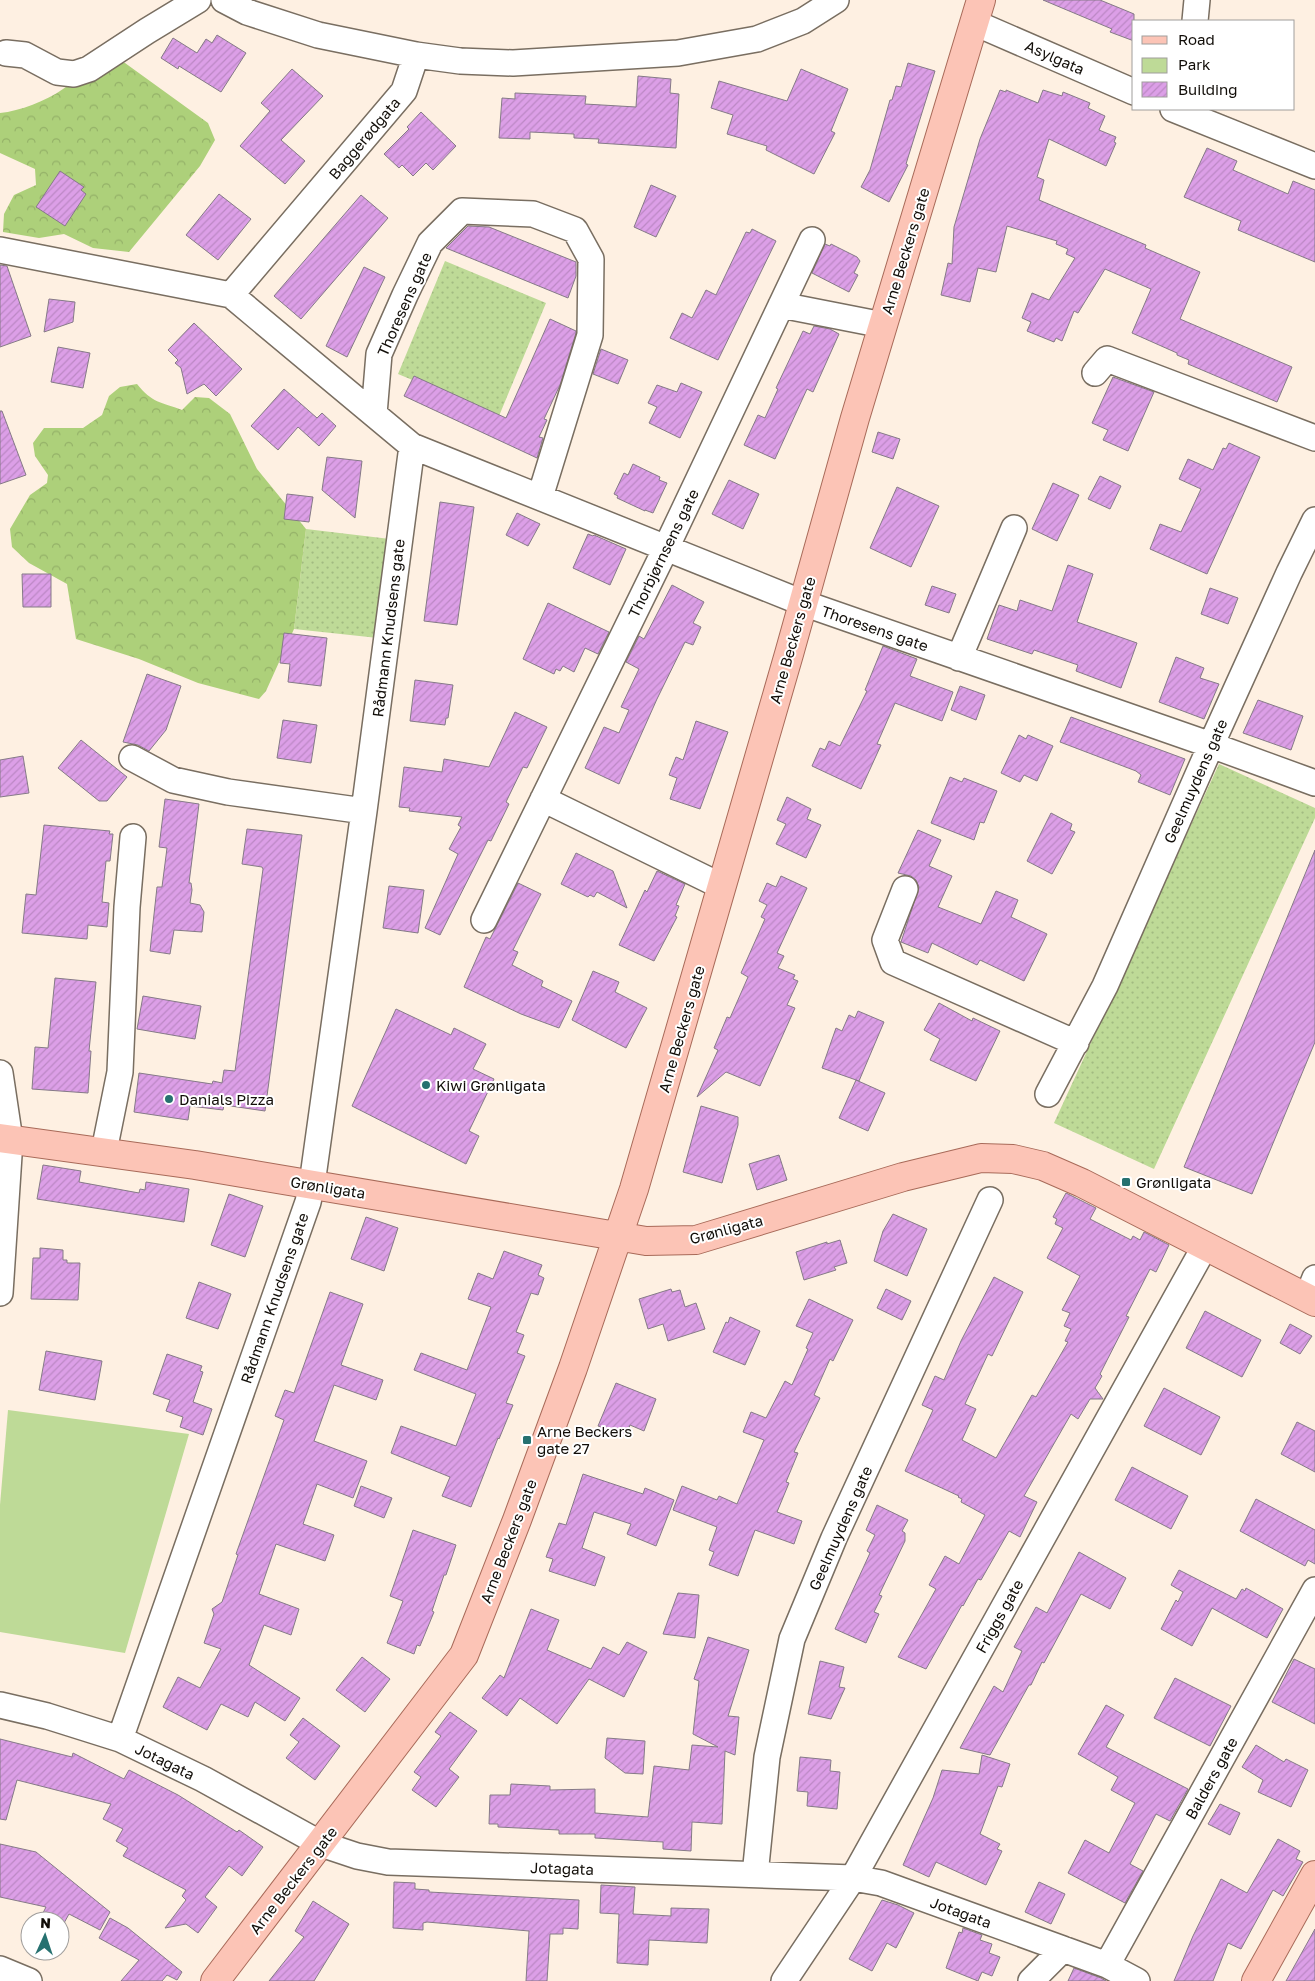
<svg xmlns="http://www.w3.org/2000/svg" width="1315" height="1981" viewBox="0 0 1315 1981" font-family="'Golos Text',sans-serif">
<defs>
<pattern id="grass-dots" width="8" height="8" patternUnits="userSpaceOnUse" patternTransform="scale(1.25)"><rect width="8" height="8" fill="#beda97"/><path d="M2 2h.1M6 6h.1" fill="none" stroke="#a2ba81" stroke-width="1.8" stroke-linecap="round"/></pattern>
<pattern id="forest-crowns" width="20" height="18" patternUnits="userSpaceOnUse" patternTransform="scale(1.25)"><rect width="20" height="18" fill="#add07a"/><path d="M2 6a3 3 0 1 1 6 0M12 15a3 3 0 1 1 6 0" fill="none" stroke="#94b168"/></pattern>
<pattern id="building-hatch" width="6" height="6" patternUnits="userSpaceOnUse" patternTransform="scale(1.25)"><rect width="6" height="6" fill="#dc9fe7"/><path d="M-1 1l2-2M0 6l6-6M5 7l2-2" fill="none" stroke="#bc88c5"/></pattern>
</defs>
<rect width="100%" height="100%" fill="#fef0e2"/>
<path fill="url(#grass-dots)" d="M445 261 546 303 499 416 398 374Z
M306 529 390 539 378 638 294 629Z
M1219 764 1315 808V818L1154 1169 1054 1123Z"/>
<path fill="url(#forest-crowns)" d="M101 55 125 63 208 123 215 140 200 166 129 252 93 248 64 234 39 238 3 232 4 214 14 195 36 185 35 169 0 153V113C20 111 46 101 63 89 77 80 89 66 101 55Z
M137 384C152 403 161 402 182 410L195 397 209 398 230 414 257 469 306 529 294 629 266 691 259 699 198 683 139 659 76 639 67 584 29 563 12 547 10 529 30 495 47 483 48 475 35 456 33 443 44 428H83L102 415 109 396 120 387Z"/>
<path fill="#beda97" d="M8 1410 189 1434 125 1653 0 1632V1505Z"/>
<path fill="url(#building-hatch)" stroke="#857a87" d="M1043 0H1100L1122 9 1134 14V41L1110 32 1112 29Z
M217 35 246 53 221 92 179 66 178 69 161 58 173 38 197 53 206 39 212 43Z
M908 63 935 71 906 164 908 165 889 202 861 187 870 170 890 100H892L896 86 901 87Z
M292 69 323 96 281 140 305 161 285 184 240 146 270 111 261 103Z
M801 69 848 89 831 131 835 133 814 174 766 150 767 146 727 134 733 115 711 108 719 81 787 101Z
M638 76 671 79 670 93 679 94 676 148 598 143 599 139 574 138V134L530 132V139L499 138 502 98 515 99V93L586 96 585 104 636 107Z
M1000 90 1006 92V90L1038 103 1043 90 1062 96 1063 92 1090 103 1088 108 1105 116 1099 130 1116 137 1114 142 1116 143 1106 166 1049 139 1037 177 1044 180 1039 200 1146 245 1145 248 1200 272 1180 319 1292 367 1277 402 1188 364 1189 360 1177 355V353L1132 333 1151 289 1105 269 1078 313 1074 311 1062 341 1056 338 1054 342 1027 331 1031 322 1022 318 1032 293 1049 300 1075 258 1066 254 1068 249 1056 244 1057 241 1007 226 996 272 978 268 970 302 941 295 948 263 952 264 954 227 980 139Z
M421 112 456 146 433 170 426 163 413 176 402 165 399 168 384 154 409 129 407 127Z
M1207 148 1237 161 1233 170 1288 194 1293 181 1315 190V262L1238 230 1241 221 1184 197Z
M60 171 84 187 81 190 86 194 65 226 36 207Z
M651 185 676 196 656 237 634 227Z
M219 194 251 219 218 260 186 235Z
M361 195 388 218 301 319 274 296Z
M468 226 489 227 576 262V276L568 298 446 248Z
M752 229 776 241 718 360 670 338 682 313 692 318 706 290 716 295 746 232 750 233Z
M825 244 830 246 831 244 857 257 860 261 854 273 858 275 849 292 812 273Z
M0 265 7 266 31 336 0 347Z
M364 267 385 277 347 357 326 346Z
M49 299 75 302 73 322 44 332Z
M550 319 576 331V333L560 385 544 419 547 420 539 437 543 438 537 458 404 396 414 376 506 418Z
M194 323 242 369 216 396 204 384 187 394 181 368 175 363 178 360 168 350Z
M814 326 830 329 839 334 813 392 807 389 775 459 744 445 758 415 765 418 778 389 776 388 803 331 810 334Z
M58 347 90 353 83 388 51 382Z
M601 349 628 360 618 384 593 374Z
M1113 377 1154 392 1128 451 1103 440 1108 430 1092 423Z
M681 383 702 392 680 438 649 423 657 407 648 403 657 385 677 392Z
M284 389 317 418 322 413 336 426 319 446 298 427 278 450 251 426Z
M0 411H2L26 475 0 484Z
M878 432 900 439 893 459 872 452Z
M1229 443 1260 457 1207 574 1150 549 1160 524 1181 532 1201 489 1179 479 1188 459 1213 470 1223 448 1226 449Z
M327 457 362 461 355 518 322 490Z
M633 464 660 477 659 480 667 483 653 513 645 510V511L617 498 618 496 614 494 624 473 628 475Z
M1100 476 1121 486 1110 509 1088 499Z
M729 480 759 494 743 529 712 514Z
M1053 483 1079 495 1057 541 1032 529Z
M897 487 939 506 911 567 870 548Z
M287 494 313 497 309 522 284 519Z
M440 502 474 507 457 625 424 621Z
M517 513 540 524 528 546 506 535Z
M588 534 593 536 594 535 626 549 610 585 573 568Z
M1068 565 1093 574 1077 622 1137 643 1121 688 1076 671 1078 665 1034 650 1032 654 987 639 999 605 1017 611 1020 600 1052 611Z
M22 574H51V607H23Z
M672 585 704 602 693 623 701 627 693 645 685 642 657 699 619 784 585 768 604 727 619 733 629 710 621 707 639 669 626 662 639 636 644 639Z
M932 586 956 594 949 613 925 605Z
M1210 588 1238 598 1228 624 1201 614Z
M548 603 609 632 598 654 585 648 574 672 563 666 560 671 556 669 554 674 523 659Z
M284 633 327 638 321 686 288 682 290 664 280 663Z
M883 646 917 659 910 676 953 692 942 721 895 703 877 744 881 745 861 789 812 766 820 748 825 750 829 741 840 746 867 691 865 690Z
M1176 657 1204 668 1200 678 1219 684 1204 719 1159 702Z
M147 674 181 686 166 730 149 751 138 745 123 742Z
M415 680 453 685 448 718H446L445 725 410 721Z
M960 686 985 695 976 720 951 710Z
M1258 700 1303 716 1291 750 1243 733Z
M515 712 547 727 527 768 523 767 506 802 509 804 491 841 488 840 440 935 425 928 458 854 449 849 461 827 458 825 462 817 409 811 410 808 399 807 404 767 442 772 444 759 489 767Z
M1071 717 1185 759 1170 795 1138 782 1141 775 1136 771 1060 742Z
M283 720 317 725 311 763 277 758Z
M696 721 728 732 700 809 670 799 677 778 669 775 676 757 683 760Z
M1019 735 1026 739 1028 735 1053 746 1037 781 1024 775 1020 782 1001 773Z
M81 740 127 777 107 801H99L58 768Z
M23 756 29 793 0 797V760Z
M950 777 962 782 964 778 997 791 984 823 980 822 974 840 931 823Z
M787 797 811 809 807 819 821 825 806 858 776 844 786 824 777 820Z
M165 799 199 804 189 883H191L192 890 190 903 200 905 204 912 202 932 174 930 170 954 150 951 157 887H162L167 848 159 847Z
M1051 813 1072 824 1070 830 1075 832 1052 874 1027 861Z
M44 825 110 831 109 834H113L110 861H106L102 902 109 903 107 927 88 925 87 939 22 933 26 894 36 895Z
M247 829 302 835 265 1111 224 1105 223 1110 190 1106 188 1120 134 1112 139 1073 212 1084 213 1081 222 1083 224 1070 235 1071 263 869 262 867 242 864Z
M918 830 941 840 929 866 952 876 938 907 981 924 996 891 1018 900 1011 917 1047 934 1024 981 980 960 977 965 932 943 928 953 901 942 919 887 916 880 911 876 898 873Z
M1315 850V1042L1252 1194 1184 1167Z
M576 853 613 871 627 908 597 892 594 897 590 895 588 897 561 884Z
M657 871 685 884 676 905 679 906 675 916 677 917 654 961 619 945 645 890 647 892Z
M781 876 807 888 777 953 784 956 778 968 795 975 793 979 798 981 787 1005 795 1008 760 1086 726 1072 697 1097 718 1050 714 1048 727 1017 730 1018 748 977 741 973 765 919 761 917 767 905 759 901 767 883 776 887Z
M518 883 541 894 513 950 518 952 512 965 543 981 541 986 572 1001 559 1028 521 1014 464 987 486 937 490 939Z
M389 886 424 890 418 933 383 928Z
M593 971 619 982 615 992 647 1008 626 1048 572 1020Z
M55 978 96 982 89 1051H91L88 1093 32 1089 35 1047 48 1048Z
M143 996 201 1006 195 1039 137 1029Z
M939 1003 972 1021 973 1018 1000 1031 976 1081 930 1060 940 1039 924 1030Z
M396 1009 451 1035 454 1028 486 1044 473 1069 494 1079 469 1131 479 1136 466 1164 352 1106Z
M858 1011 884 1022 859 1081 822 1068 836 1028 842 1031 849 1015 855 1018Z
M856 1080 885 1093 868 1131 839 1118Z
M701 1106 738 1117V1125L722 1183 683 1172Z
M779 1155 787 1180 757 1190 749 1164Z
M43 1165 81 1171 79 1182 139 1193 140 1189 145 1190 146 1182 189 1189 184 1222 37 1199Z
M1066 1193 1096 1208 1090 1219 1131 1240 1133 1236 1140 1240 1144 1232 1169 1245 1156 1272 1150 1269 1126 1316 1129 1317 1100 1374 1102 1376 1095 1388 1103 1399H1090L1078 1419 1071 1414 1024 1496 1037 1502 1020 1537 1009 1531 981 1580 978 1579 963 1606 962 1605 926 1669 898 1657 936 1589 929 1585 945 1556 959 1564 985 1515 961 1502 962 1499 958 1497 959 1496 905 1471 933 1410 922 1405 935 1376 944 1380 961 1341 994 1277 1023 1292 992 1356 988 1354 965 1404 976 1409 962 1440 996 1458 1032 1395 1036 1397 1068 1342 1065 1341 1071 1329 1064 1326 1070 1313 1062 1310 1080 1276 1047 1258 1063 1228 1055 1224 1057 1219 1053 1217Z
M229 1194 263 1206 245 1257 211 1245Z
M893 1214 927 1229 907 1276 874 1261 883 1231Z
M366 1217 398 1228 384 1271 351 1259Z
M840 1240 847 1263 834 1267 836 1270 804 1280 796 1252 827 1242V1244Z
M40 1248 63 1250V1260H67V1263H80L78 1300 31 1299 33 1258H40Z
M504 1251 542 1265 538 1275 544 1278 538 1295 531 1293 516 1332 524 1335 517 1353 525 1356 506 1403 513 1405 499 1439 498 1438 471 1507 442 1496 450 1477 391 1453 401 1426 456 1446 476 1394 414 1370 421 1353 467 1370 491 1307 468 1299 478 1273 493 1279Z
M199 1282 231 1294 218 1329 186 1318Z
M671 1289 672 1292 680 1290 685 1307 696 1303 705 1329 668 1341 663 1324 648 1329 639 1299Z
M886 1289 911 1301 902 1320 877 1308Z
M330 1292 363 1304 341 1365 383 1380 376 1400 334 1385 314 1441 367 1461 353 1498 317 1484 303 1524 334 1535 325 1561 276 1544 259 1594 299 1609 291 1635 264 1625 249 1665 300 1698 285 1721 255 1702 248 1717 221 1704 207 1730 163 1707 178 1677 200 1688 221 1649 204 1643 214 1614 212 1609 222 1602 238 1555 236 1554 284 1420 275 1416 285 1390 294 1393Z
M809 1299 853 1320 833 1361 830 1359 814 1395 820 1398 794 1452 798 1453 786 1482 789 1483 777 1512 802 1521 794 1544 755 1530 738 1576 709 1565 714 1552 709 1550 717 1527 673 1510 682 1486 717 1500 719 1496 737 1504 764 1440 743 1432 751 1412 766 1418 785 1381 792 1385 808 1349 806 1348 813 1333 796 1326Z
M1205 1311 1261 1340 1242 1377 1186 1348Z
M730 1317 760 1331 745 1365 713 1352 726 1322 728 1323Z
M1290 1324 1312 1336 1300 1354 1280 1343Z
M46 1351 102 1361 95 1400 39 1390Z
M167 1354 202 1366 200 1371 203 1372 193 1402 212 1409 203 1435 180 1427 183 1417 166 1411 170 1400 153 1394Z
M616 1383 656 1399 644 1431 630 1425 626 1436 598 1426Z
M1164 1388 1220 1417 1201 1455 1144 1426Z
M1297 1422 1315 1431V1472L1281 1454Z
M1132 1467 1188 1496 1171 1529 1115 1500Z
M583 1474 643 1494 645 1488 674 1500 656 1546 627 1534 631 1524 594 1512 582 1548 605 1557 595 1586 549 1571 553 1559 546 1557 559 1523 566 1525Z
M361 1486 392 1498 384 1518 354 1506Z
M1256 1499 1315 1530V1564L1308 1560 1305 1566 1240 1531Z
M877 1505 908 1520 902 1531 905 1533V1541L879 1595 882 1596 874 1612 879 1614 866 1643 835 1629 870 1553 867 1551 875 1535 866 1530Z
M413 1530 456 1545 446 1575H444L432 1611 434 1612 420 1646 417 1645 414 1654 387 1643 403 1601 390 1596Z
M1079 1552 1126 1578 1110 1609 1081 1594 1044 1663 1042 1662 1031 1685H1029L990 1755 960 1748 994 1686 1003 1692 1022 1651 1014 1647 1036 1607 1047 1613Z
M1179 1570 1236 1599 1242 1589 1245 1591 1246 1588 1283 1609 1267 1638 1212 1608 1192 1646 1161 1629 1176 1600 1178 1602 1183 1592 1171 1585Z
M678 1593 699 1595 695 1638 663 1634Z
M531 1609 559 1620 547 1650 591 1669 603 1647 619 1655 627 1642 647 1652 624 1697 589 1679 557 1724 520 1698 507 1716 482 1698 500 1675 504 1678Z
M708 1637 749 1650 728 1716 739 1717 735 1755 725 1751 722 1824 692 1822 691 1851 663 1849V1842L595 1838V1834H559V1830L498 1827V1824H489L490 1795H510L511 1784 550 1786V1790L595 1789V1813L648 1817 654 1766 689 1770 692 1745 718 1747 693 1734 699 1681 694 1679Z
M362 1657 390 1679 365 1712 336 1690Z
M1294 1659 1315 1669V1724L1272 1702Z
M820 1661 844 1667 839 1687 845 1688 831 1719 808 1714Z
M1175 1678 1231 1706 1210 1746 1154 1718Z
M1106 1705 1124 1715 1106 1747 1188 1789 1170 1821 1156 1814 1130 1864 1143 1871 1125 1903 1068 1873 1085 1840 1109 1853 1135 1803 1111 1790 1118 1777 1078 1754Z
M450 1712 477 1731 449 1769 459 1777 436 1807 412 1790 421 1777 414 1772 441 1736 435 1732Z
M303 1718 340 1746 315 1780 286 1758 299 1742 290 1735Z
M607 1738 645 1741 643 1774 625 1773 605 1758Z
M0 1739 72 1757 73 1753 124 1779 129 1770 178 1795 237 1832 239 1830 263 1847 242 1876 229 1866 205 1897 217 1907 198 1933 186 1924 165 1928 186 1900 182 1896 186 1890 123 1856 128 1848 116 1841 123 1829 103 1819 111 1804 17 1780 6 1820 0 1819Z
M1256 1745 1284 1762 1286 1759 1308 1770 1291 1807 1258 1792 1263 1780 1242 1767Z
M982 1755 1010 1764 1002 1787 998 1786 980 1834 1000 1844 997 1849 1002 1851 986 1885 936 1862 929 1877 903 1865 933 1798 942 1770 979 1774Z
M800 1757 831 1760 830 1771 840 1772 837 1809 807 1806 808 1792 797 1791Z
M1220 1804 1240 1813 1230 1835 1208 1824Z
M1278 1839 1300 1851 1296 1859 1303 1862 1283 1896 1273 1890 1241 1949 1228 1943 1213 1981H1174L1193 1936 1221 1879 1247 1893Z
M0 1844 36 1852 110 1912 100 1930 69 1914 64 1923 43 1913 46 1907 0 1897Z
M394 1882 415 1883V1889L429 1890V1892L579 1900 578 1929 563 1928V1934H550L547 1981H526L529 1931 427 1922 423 1923V1930L393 1928Z
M1039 1882 1065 1894 1051 1924 1025 1912Z
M601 1885 635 1887 633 1914 671 1916V1908L709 1909 707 1943 649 1940 648 1965 617 1963 619 1914 600 1913Z
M882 1900 898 1905 914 1913 896 1948 887 1943 872 1971 849 1959Z
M313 1901 349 1924 314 1981H269L304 1937 295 1931Z
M110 1918 128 1928 182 1972 177 1980 167 1975 162 1981H121L139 1960 99 1938Z
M963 1928 982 1935 980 1940 992 1944 989 1953 1000 1957 992 1976 982 1972 978 1981 946 1968 959 1932 962 1933Z
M1315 1929V1981H1286Z
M1074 1968 1101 1978 1106 1981H1068Z"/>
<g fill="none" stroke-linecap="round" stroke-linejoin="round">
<defs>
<path id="minor" d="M224 0 247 12 318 35 416 55
M1195 21 1197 0
M975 23 1134 92
M6 53 25 55 57 72 74 74 89 69 147 31 198 0
M1173 109 1315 166
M0 250 231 295 404 91 416 55 460 61 513 63 678 53 757 39 803 21 836 0
M231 295 412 446 803 603 1211 745 1315 783
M781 305 883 325
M1095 373 1107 359 1315 438
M374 414 379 354 405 295 430 243 462 211 533 214 575 230 591 259 590 335 540 497
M959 658 1014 528
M132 758 173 780 228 792 364 811
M543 799 721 886
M905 889 885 940 893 962 1076 1043
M484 920 666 548 812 240
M0 1073 10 1140 0 1293
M1048 1094 1105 986 1211 745 1289 573 1315 520
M104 1151 120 1072 127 907 133 837
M1307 1298 1315 1278
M0 1705 47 1716 120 1739 203 1779 321 1844 357 1856 388 1862 853 1878 881 1883 1107 1965 1137 1981
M120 1739 308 1202 312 1184 364 811 412 446
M755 1875 767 1757 792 1639 834 1538 990 1200
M1107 1965 1315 1590
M0 1969 29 1981
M784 1981 853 1878 1205 1246
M1031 1981 1063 1949"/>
<path id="major" d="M0 1138 195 1165 646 1241 696 1240 903 1177 981 1158 1013 1159 1043 1166 1082 1183 1315 1302
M215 1981 464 1655 517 1520 573 1368 634 1189 789 654 855 418 981 0
M1256 1981 1315 1875"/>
</defs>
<use href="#minor" stroke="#796e61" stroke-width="28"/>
<use href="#major" stroke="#a86a59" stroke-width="30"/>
<use href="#minor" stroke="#fff" stroke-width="25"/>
<use href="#major" stroke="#fcc4b6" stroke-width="28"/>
</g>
<g fill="#267170" stroke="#fff" stroke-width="2">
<circle cx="426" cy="1085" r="5"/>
<circle cx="169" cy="1099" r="5"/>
<rect x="1121" y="1177" width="10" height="10" rx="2.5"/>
<rect x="522" y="1435" width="10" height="10" rx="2.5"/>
</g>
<g text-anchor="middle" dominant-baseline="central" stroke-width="4" stroke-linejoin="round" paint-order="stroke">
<g font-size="15" fill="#110d08" stroke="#fff">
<text transform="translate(1055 57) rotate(24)">Asylgata</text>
<text transform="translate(364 138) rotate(-50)">Baggerødgata</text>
<text transform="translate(905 251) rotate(-73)">Arne Beckers gate</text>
<text transform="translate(404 304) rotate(-66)">Thoresens gate</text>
<text transform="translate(663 553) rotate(-64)">Thorbjørnsens gate</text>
<text transform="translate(388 628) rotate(-83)">Rådmann Knudsens gate</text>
<text transform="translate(875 628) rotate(19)">Thoresens gate</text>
<text transform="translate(792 640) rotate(-74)">Arne Beckers gate</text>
<text transform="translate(1195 781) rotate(-66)">Geelmuydens gate</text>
<text transform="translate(681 1029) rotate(-74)">Arne Beckers gate</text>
<text transform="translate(328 1187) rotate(9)">Grønligata</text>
<text transform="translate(726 1229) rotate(-15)">Grønligata</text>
<text transform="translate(274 1298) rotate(-71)">Rådmann Knudsens gate</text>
<text transform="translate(840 1528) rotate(-66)">Geelmuydens gate</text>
<text transform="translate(508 1541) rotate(-69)">Arne Beckers gate</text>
<text transform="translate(999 1616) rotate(-61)">Friggs gate</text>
<text transform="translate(165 1761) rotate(26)">Jotagata</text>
<text transform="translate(1211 1778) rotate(-61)">Balders gate</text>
<text transform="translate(562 1868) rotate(2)">Jotagata</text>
<text transform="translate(293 1880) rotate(-52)">Arne Beckers gate</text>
<text transform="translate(961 1912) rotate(20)">Jotagata</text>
</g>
<g font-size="15" fill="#110d08" stroke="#fff" text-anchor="start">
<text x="436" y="1085">Kiwi Grønligata</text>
<text x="179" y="1099">Danials Pizza</text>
<text x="1136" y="1182">Grønligata</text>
<text x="537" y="1431">Arne Beckers<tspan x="537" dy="17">gate 27</tspan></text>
</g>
</g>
<rect x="1132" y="20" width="162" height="90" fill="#ffffff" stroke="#a09e9c"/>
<rect x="1142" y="36" width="25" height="8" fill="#fcc4b6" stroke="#a09e9c"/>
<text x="1178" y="45" font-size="15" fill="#110d08">Road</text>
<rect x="1142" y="58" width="25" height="15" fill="#beda97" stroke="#a09e9c"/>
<text x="1178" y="70" font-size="15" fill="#110d08">Park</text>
<rect x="1142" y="82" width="25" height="15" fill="url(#building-hatch)" stroke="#a09e9c"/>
<text x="1178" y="95" font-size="15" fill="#110d08">Building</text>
<g transform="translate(45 1936) rotate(3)"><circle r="24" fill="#ffffff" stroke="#a09e9c"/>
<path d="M0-4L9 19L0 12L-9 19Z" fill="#267170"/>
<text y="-8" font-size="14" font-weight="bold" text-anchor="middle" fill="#110d08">N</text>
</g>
</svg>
